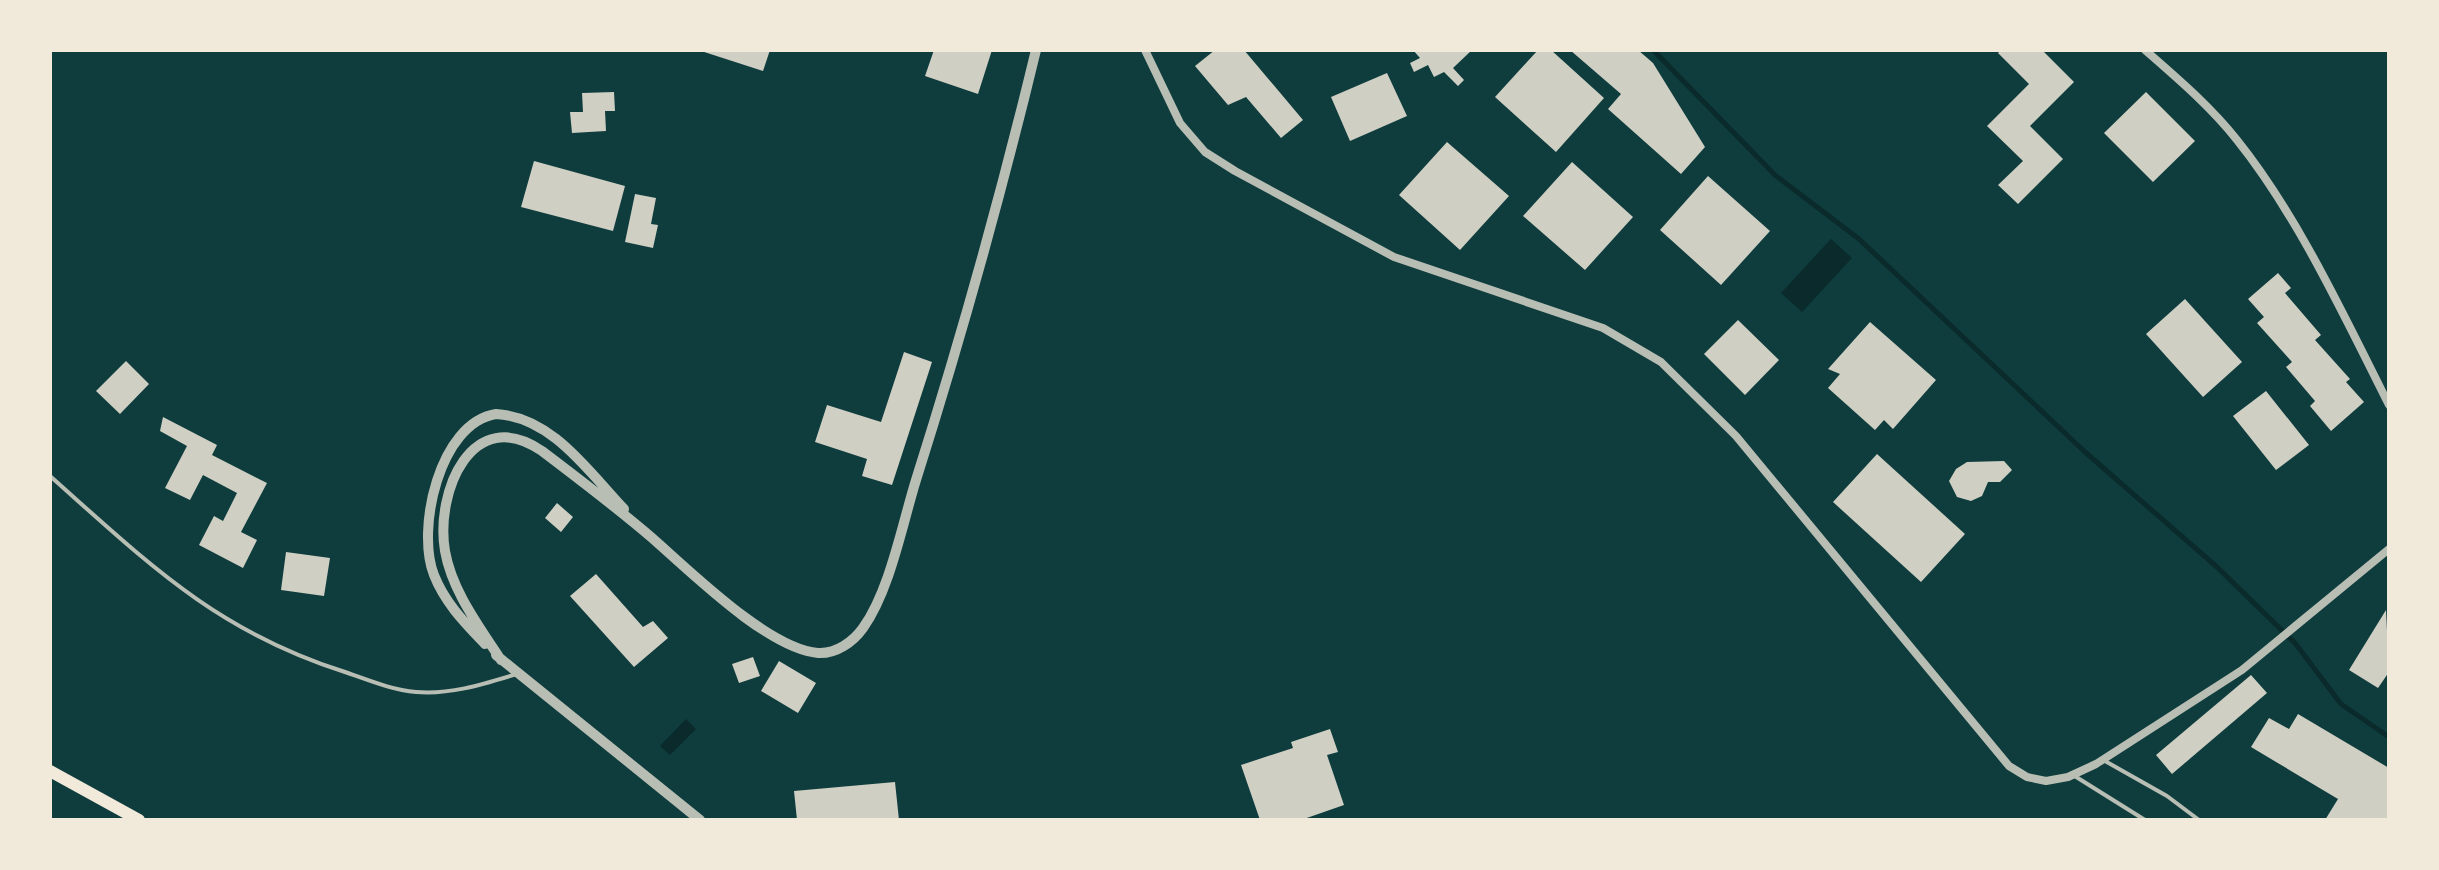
<svg xmlns="http://www.w3.org/2000/svg" width="2439" height="870" viewBox="0 0 2439 870" font-family="'Varela Round',sans-serif">
<rect width="100%" height="100%" fill="#0f3d3e"/>
<path fill="#0a2a2b" d="M1831 239 1852 258 1802 312 1781 293Z
M686 719 696 729 670 755 660 746Z"/>
<g fill="none" stroke-linecap="round" stroke-linejoin="round">
<path stroke="#0a2a2b" stroke-width="5" d="M1653 50 1775 175 1859 239 2085 452 2217 567 2295 643 2341 704 2389 737"/>
</g>
<path fill="#cfcfc3" d="M698 50H770L763 71Z
M934 50H992L978 94 925 76Z
M1215 50H1244L1303 120 1281 138 1246 97 1228 105 1195 66Z
M1413 50H1472L1453 68 1464 80 1458 86 1444 72 1434 77 1428 65 1414 72 1410 63 1420 58Z
M1538 50H1551L1604 98 1556 152 1495 97Z
M1570 50H1638L1653 63 1705 147 1681 174 1608 109 1621 94Z
M2001 50H2042L2074 82 2030 126 2063 159 2018 204 1998 185 2023 161 1987 126 2029 84 1998 53Z
M1387 73 1407 116 1350 141 1331 97Z
M614 92 615 111H605L606 131 572 133 570 112H583L582 93Z
M2146 92 2195 141 2153 182 2104 133Z
M1447 142 1509 196 1460 250 1399 195Z
M534 161 625 186 613 231 521 207Z
M1572 162 1633 217 1585 270 1523 216Z
M1708 176 1770 231 1721 285 1660 230Z
M635 194 656 198 651 224 658 225 653 248 625 242Z
M2278 273 2291 288 2285 293 2321 335 2315 340 2350 379 2346 382 2364 402 2331 431 2310 406 2315 401 2286 367 2292 362 2257 323 2264 317 2248 299Z
M2185 299 2242 362 2203 397 2146 334Z
M1738 320 1779 360 1745 395 1704 354Z
M1870 322 1936 380 1893 429 1884 420 1875 430 1828 388 1840 374 1828 369Z
M904 352 932 362 892 485 862 476 867 459 815 442 827 405 881 422Z
M126 361 149 384 120 414 96 391Z
M2266 391 2309 445 2276 470 2233 416Z
M163 417 217 445 212 455 267 483 241 532 257 540 243 568 199 545 214 516 223 521 237 493 203 475 190 500 165 488 187 446 160 431Z
M1877 454 1965 534 1921 582 1833 502Z
M2004 461 2012 470 2000 482H1988L1982 496 1971 501 1957 497 1949 481 1956 469 1967 462Z
M557 503 573 517 561 532 545 518Z
M286 552 330 558 324 596 281 590Z
M596 574 643 627 653 621 668 638 634 667 570 596Z
M2386 610 2389 672 2378 688 2349 670Z
M753 657 760 676 739 683 732 664Z
M779 661 816 683 798 713 761 691Z
M2251 675 2267 693 2172 774 2156 755Z
M2298 714 2389 768V820H2325L2338 799 2251 747 2269 718 2289 729Z
M1330 729 1338 752 1327 755 1344 805 1301 820H1260L1241 765 1293 748 1291 742Z
M895 782 899 820H797L794 791Z"/>
<g fill="none" stroke-linecap="round" stroke-linejoin="round">
<path stroke="#b8beb3" stroke-width="4" d="M50 476C148 563 216 631 345 672 368 680 392 690 416 692 450 695 484 684 517 674
M2105 761 2167 796 2199 820
M2073 775 2145 820"/>
<path stroke="#b8beb3" stroke-width="8" d="M1145 50 1180 123 1205 152 1235 171 1394 257 1603 328 1661 362 1736 436 2009 766 2027 777 2046 781 2068 777 2096 764 2242 670 2389 549
M2145 50C2177 78 2210 106 2237 140 2298 216 2345 318 2389 405"/>
<path stroke="#b8beb3" stroke-width="10" d="M485 644C465 623 445 603 434 575 416 530 439 423 496 414 552 417 588 471 624 509
M496 655 700 820
M501 660C479 626 452 591 445 551 435 492 472 403 542 451 579 479 616 507 651 537 689 570 768 649 818 653 836 654 853 642 863 628 890 590 902 525 916 480 961 338 1001 195 1036 50"/>
<path stroke="#f1e9da" stroke-width="12" d="M50 771 139 820"/>
</g>
<rect width="2439" height="870" fill="none" stroke="#f1e9da" stroke-width="104"/>
</svg>
